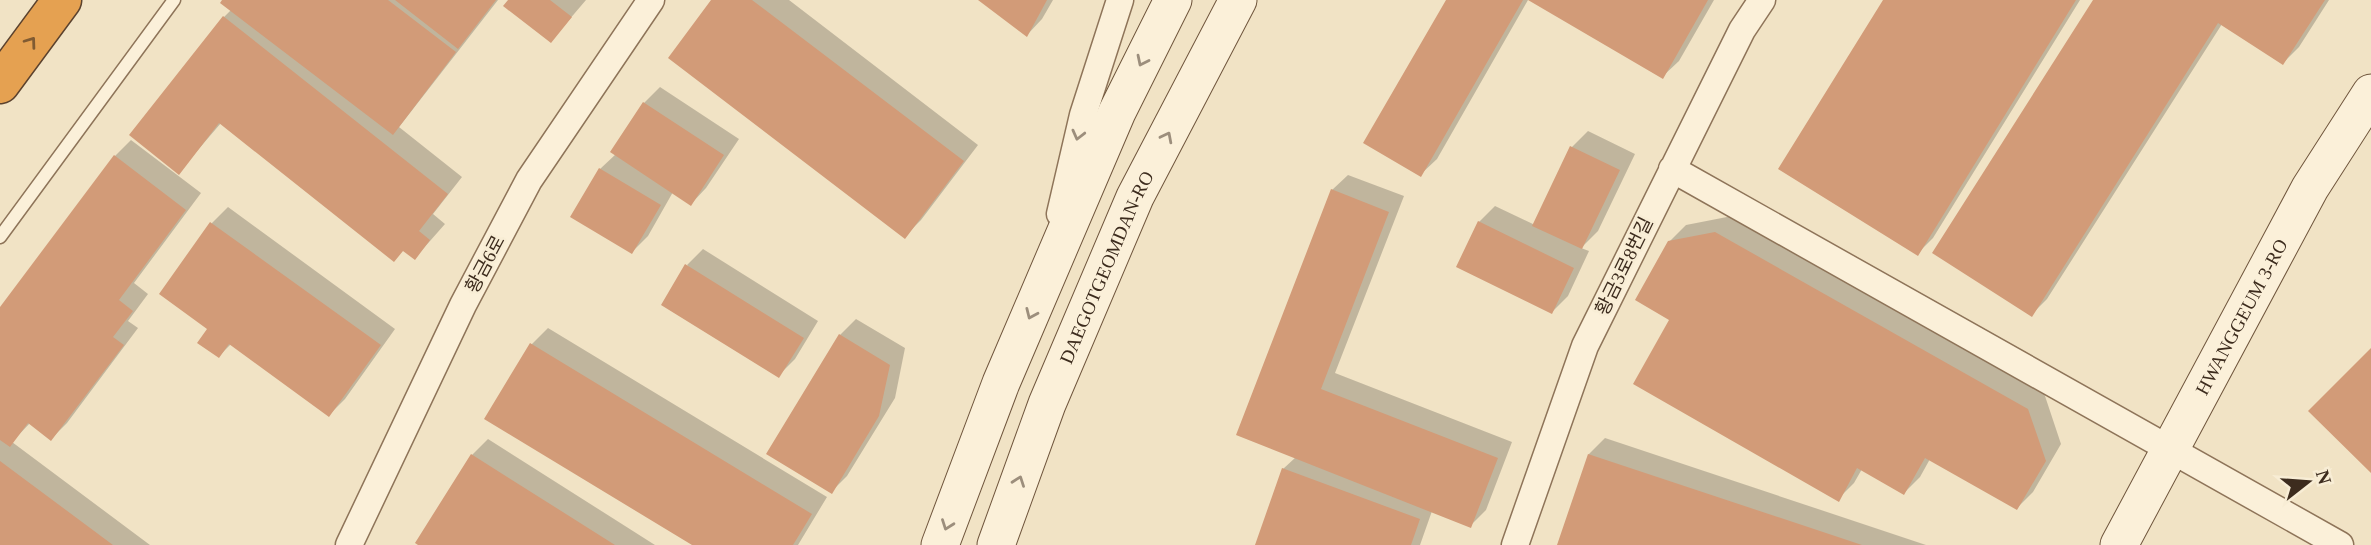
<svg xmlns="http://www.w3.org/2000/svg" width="2371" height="545" viewBox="0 0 2371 545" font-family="'Times New Roman','Noto Sans KR',serif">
<rect width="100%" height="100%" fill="#f1e3c5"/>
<path fill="#0003" d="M224 0H498L399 127 462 177 433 214 445 224 415 258 221 123 179 172 224 17 231 10Z
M510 0H586L551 41Z
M714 0H789L978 145 921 220 905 236Z
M981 0H1053L1042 19 1027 35Z
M1448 0H1528L1437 159 1421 174Z
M1531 0H1714L1679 61 1663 76Z
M1885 0H2080L1933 238 1917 254Z
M2095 0H2329L2299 47 2283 63 2222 24 2047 299 2031 315Z
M660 87 739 139 706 188 691 204 673 192 648 236 632 252 600 169 616 154 612 151 644 103Z
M1588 131 1635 154 1598 231 1581 248 1589 251 1568 296 1552 312 1479 222 1495 206 1535 225 1572 147Z
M131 140 201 193 134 283 148 294 128 321 138 328 67 423 51 439 30 423 12 442 150 545H0V310L115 156Z
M1348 175 1404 196 1335 373 1512 442 1486 510 1470 526 1432 511 1420 545H1257L1283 469 1296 457 1332 190Z
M228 207 395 329 345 399 329 415 231 344 219 356 209 328 212 223Z
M1732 216 2044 393 2061 444 2033 492 2017 508 1930 459 1920 477 1904 493 1862 469 1854 483 1838 499 1671 319 1669 242 1686 225Z
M703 249 818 321 795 359 779 375 687 265Z
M856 319 905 348 895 398 847 476 831 492 840 335Z
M548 328 827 497 798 545H695L487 418 532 344Z
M1605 438 1926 545H1559L1589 454Z
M488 439 655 545H421L472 455Z"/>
<path fill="#d29b78" d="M222 0H388L456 52 393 135 220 3Z
M395 0H496L458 49Z
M508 0H550L572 17 551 43 503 6Z
M711 0H752L964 161 905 239 668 58Z
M978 0H1047L1027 37Z
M1446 0H1523L1421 177 1363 143Z
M1528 0H1708L1663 79Z
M1883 0H2076L1918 256 1778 169Z
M2093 0H2325L2283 65 2218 23 2032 317 1932 253Z
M223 16 448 194 419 231 430 240 415 260 403 251 394 262 219 123 179 175 129 135Z
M643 102 724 155 691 206 610 152Z
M1570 146 1620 170 1582 249 1532 226Z
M114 155 186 210 119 300 133 311 113 337 124 345 51 441 28 423 10 447 0 440V307Z
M599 168 661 205 632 254 570 217Z
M1331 189 1389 212 1321 389 1498 458 1471 528 1236 435Z
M1478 221 1574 268 1552 314 1456 267Z
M210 222 381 345 329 417 229 344 219 358 197 343 207 329 159 294Z
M1715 232 2028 409 2046 461 2017 510 1925 458 1904 495 1857 468 1839 502 1633 384 1669 320 1635 300 1668 241Z
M685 264 804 338 779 378 661 305Z
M839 334 890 365 879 416 832 494 766 454Z
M530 343 812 514 793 545H692L484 419Z
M2371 348V473L2308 411Z
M471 454 615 545H418L415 543Z
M1588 454 1862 545H1557Z
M0 461 113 545H0Z
M1282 468 1420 519 1411 545H1255Z"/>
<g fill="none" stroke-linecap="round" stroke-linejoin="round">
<defs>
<path id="lane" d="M0 237 174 0"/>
<path id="street" d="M1672 169 2340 545
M1060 214 1083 115 1120 0
M349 545 463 305 529 180 651 0
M1515 545 1585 346 1742 30 1762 0"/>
<g id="secondary">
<path d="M940 545 1001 383 1117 112 1173 0"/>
<path id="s1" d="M996 545 1047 404 1135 197 1238 0"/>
<path id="s2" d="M2119 545 2310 188 2371 93"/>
</g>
<path id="highway" d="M0 84 62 0"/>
</defs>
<use href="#lane" stroke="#8e7459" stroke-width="15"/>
<use href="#street" stroke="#8e7459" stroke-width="29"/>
<use href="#secondary" stroke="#6f553c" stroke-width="39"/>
<use href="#highway" stroke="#5b422e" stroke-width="41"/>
<use href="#lane" stroke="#fbf0d9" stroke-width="12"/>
<use href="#street" stroke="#fbf0d9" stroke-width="26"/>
<use href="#secondary" stroke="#fbf0d9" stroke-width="37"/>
<use href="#highway" stroke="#e5a151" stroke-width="38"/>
</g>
<defs><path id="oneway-chevron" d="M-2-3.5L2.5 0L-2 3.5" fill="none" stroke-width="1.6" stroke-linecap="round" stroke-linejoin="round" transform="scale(1.75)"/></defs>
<use stroke="#805b32" href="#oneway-chevron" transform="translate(31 42) rotate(-54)"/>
<g stroke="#9c8e7c">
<use href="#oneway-chevron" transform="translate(1142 61) rotate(116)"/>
<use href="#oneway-chevron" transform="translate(1078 135) rotate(104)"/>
<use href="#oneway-chevron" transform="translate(1167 137) rotate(-63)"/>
<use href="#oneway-chevron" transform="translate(1031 314) rotate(114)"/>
<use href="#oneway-chevron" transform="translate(1019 481) rotate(-70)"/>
<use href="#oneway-chevron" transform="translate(947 525) rotate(110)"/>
</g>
<g text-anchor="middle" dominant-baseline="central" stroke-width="5" stroke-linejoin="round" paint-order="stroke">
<g font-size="19" fill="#3d2c1e" stroke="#f8edd5">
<text transform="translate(485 264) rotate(-62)">황금6로</text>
<text transform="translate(1624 266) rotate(-64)">황금3로8번길</text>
<text stroke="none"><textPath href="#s1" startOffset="299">DAEGOTGEOMDAN-RO</textPath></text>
<text stroke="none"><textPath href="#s2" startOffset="259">HWANGGEUM 3-RO</textPath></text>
</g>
</g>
<g transform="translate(2308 482) rotate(73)" stroke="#f8edd5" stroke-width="5" paint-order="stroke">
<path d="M0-5L12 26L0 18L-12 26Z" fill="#3d2c1e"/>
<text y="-10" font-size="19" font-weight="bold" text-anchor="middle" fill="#3d2c1e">N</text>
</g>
</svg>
